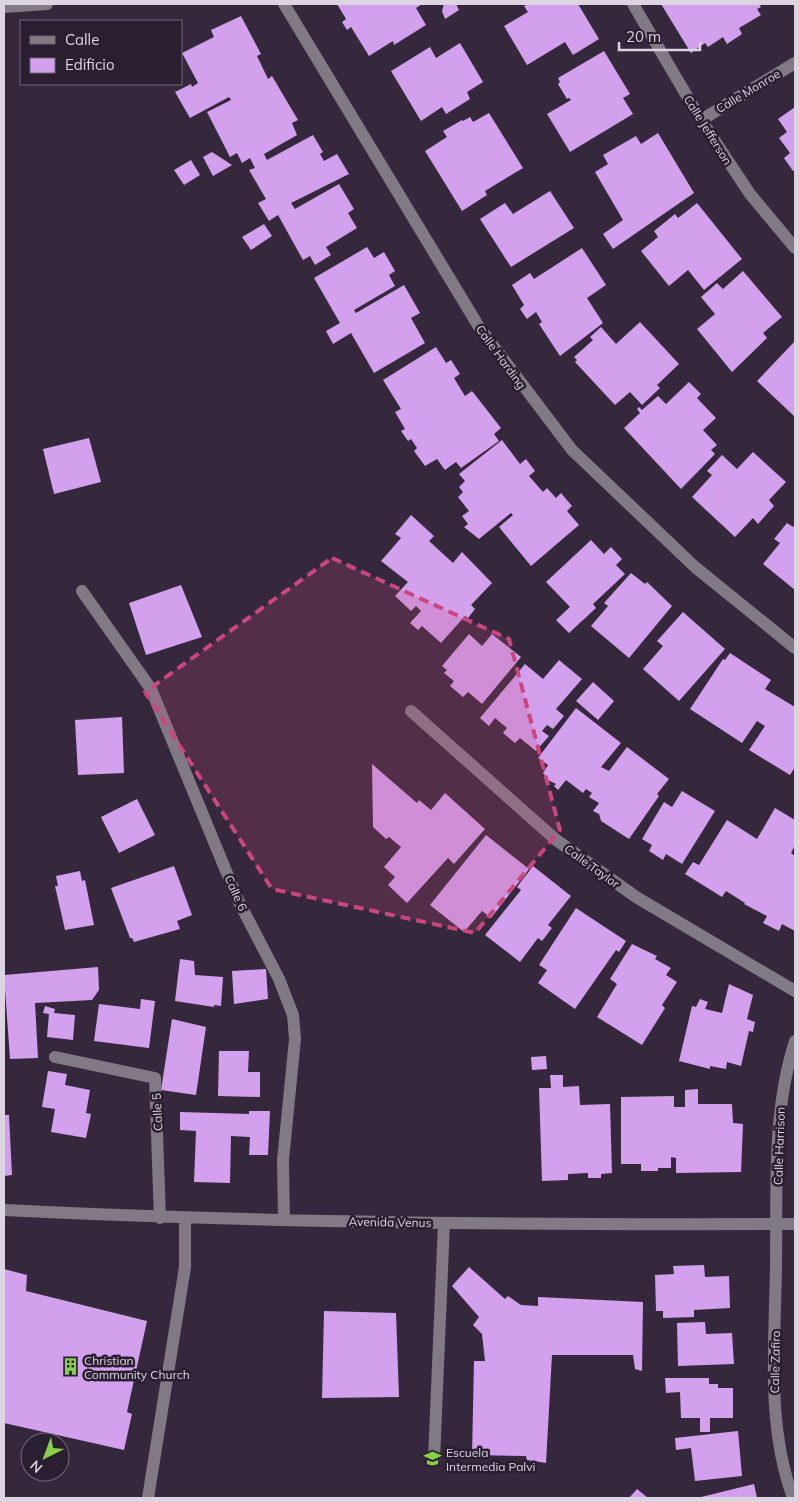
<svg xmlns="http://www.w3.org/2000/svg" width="799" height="1502" viewBox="0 0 799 1502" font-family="Mulish,sans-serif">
<rect width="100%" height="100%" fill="#35283c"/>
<path fill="#d3a0ee" d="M337 4H422L416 8 426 25 394 45 393 41 369 56 351 27 347 30 342 22 346 19Z
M444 4H456L459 10 445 19 442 11Z
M529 4H578L599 39 573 55 565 42 527 65 504 26 528 12 524 6Z
M661 4H759L761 7 757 9 761 15 739 28 742 34 727 44 723 37 708 47 705 43 691 53Z
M241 16 261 54 257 56 268 79 272 76 298 120 292 123 297 135 264 154 267 160 313 135 323 152 320 154 324 161 337 154 349 174 291 203 295 209 339 184 354 209 348 213 357 228 326 247 331 255 315 265 310 256 303 260 278 215 269 221 258 203 266 199 249 170 255 168 250 158 242 163 237 153 230 157 207 112 231 100 229 97 190 118 175 92 191 84 192 87 198 83 182 53 214 37 211 30Z
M460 43 483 82 467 92 470 99 446 114 442 107 421 121 391 71 430 47 436 58Z
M604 51 630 94 623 98 633 114 570 152 547 114 571 100 569 98 567 99 558 84 560 82 558 78Z
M795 107V169L793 171 784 158 790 153 779 138 787 132 778 119Z
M489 113 523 168 485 191 487 195 462 211 425 151 447 137 443 131 462 120 463 121 470 117 473 122Z
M658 133 694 193 613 249 603 234 623 220 595 172 608 164 603 155 636 136 641 144Z
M212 152 232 165 213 176 203 157Z
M191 160 200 175 184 185 174 170Z
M550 191 574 228 511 267 480 219 505 203 513 214Z
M697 203 742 259 704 290 688 270 669 286 641 251 658 237 654 231 675 214 678 218Z
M264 224 272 236 251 250 242 237Z
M367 247 374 258 384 252 395 271 389 275 395 286 354 310 356 313 404 285 420 313 411 318 425 343 374 373 351 333 333 344 326 331 340 323 314 278Z
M582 248 606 285 587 298 603 323 560 356 539 324 542 322 536 312 527 319 520 309 524 305 512 285 530 273 534 279Z
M743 271 782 317 763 333 767 338 732 372 697 329 715 314 701 297 717 283 723 289Z
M640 322 679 364 657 385 660 388 642 405 630 392 615 405 575 362 577 360 574 357 593 340 590 337 601 327 616 344Z
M795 341V417L757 381Z
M436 347 446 363 451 360 460 374 454 378 465 396 472 391 501 428 494 434 499 441 461 468 456 462 445 470 437 459 425 466 414 451 417 448 411 439 408 441 401 431 405 429 395 412 401 409 383 380Z
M689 382 701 394 697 398 716 418 703 430 717 445 711 450 715 454 681 489 624 428 640 413 637 409 639 407 642 410 658 396 666 404Z
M89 438 101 482 54 494 43 449Z
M502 440 520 464 526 459 535 471 529 476 543 492 547 488 556 498 561 493 572 506 567 511 579 525 531 566 499 527 513 515 511 513 479 539 464 527 468 524 462 516 469 511 458 497 463 492 459 487 465 481 459 474Z
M753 452 786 482 769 500 774 506 758 524 753 518 735 537 692 497 712 475 707 471 722 455 737 469Z
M411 515 434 536 429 541 453 563 462 552 492 583 471 605 475 609 468 618 465 616 441 643 422 626 418 630 410 623 421 611 416 606 411 611 395 596 408 582 381 561 401 538 395 534Z
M787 523 793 527 795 524V590L763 564 780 543 774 539Z
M591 540 604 554 611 547 622 559 616 565 625 574 593 604 596 608 569 633 556 620 570 607 546 582Z
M631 573 645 584 647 582 672 606 629 658 591 626 608 606 604 603Z
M181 585 202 637 146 655 129 603Z
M683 612 725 649 679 701 643 669 663 646 657 641Z
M469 634 482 646 492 634 521 657 482 704 468 692 463 697 450 686 454 681 444 673 447 670 442 666Z
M730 653 771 680 765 689 795 707V767L790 775 749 750 765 726 757 721 742 743 690 709 723 659 725 660Z
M559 660 582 679 556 709 564 716 553 729 547 725 542 731 549 736 536 751 520 738 515 743 503 733 507 728 495 718 489 726 480 718 525 664 543 679Z
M593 682 614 701 598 720 576 701Z
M576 708 621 743 601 767 609 771 627 747 669 779 657 794 659 796 629 839 601 821 599 814 593 811 599 803 589 797 592 793 586 789 583 793 566 780 558 790 554 786 556 784 548 780 543 773 548 765 538 758Z
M122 717 124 773 78 775 75 720Z
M372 764 417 803 419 800 431 810 445 793 485 829 454 864 448 858 407 903 388 885 395 877 384 867 401 847 389 837 386 839 373 827Z
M682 791 715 811 682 864 666 854 663 860 649 851 652 845 642 839 664 802 672 807Z
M137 799 155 835 119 853 101 817Z
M775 808 795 820V845L791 853 795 856V931L782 924 779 931 763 923 767 916 744 904 745 903 726 891 722 897 685 874 693 862 699 865 727 820 757 839Z
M486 835 529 869 491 918 482 911 464 932 430 905Z
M174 866 192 915 177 921 180 929 134 942 132 938H130L111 888Z
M533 866 571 896 548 925 552 928 542 941 538 938 520 962 485 935 521 890 517 887Z
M80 871 82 881 85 880 94 925 65 930 55 886H58L56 876Z
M576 908 626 941 619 952 616 950 575 1009 538 983 547 970 539 965Z
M632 944 657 956 655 959 671 968 666 975 677 982 662 1005 665 1008 642 1045 597 1017 617 984 610 979Z
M180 959 194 961 195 975 223 977 221 1006 214 1005V1007L175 1001Z
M98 967 99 990 92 1000 35 1003 38 1058 10 1059 4 975Z
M266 969 268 999 234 1004 232 971Z
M729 984 753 995 747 1019 755 1022 753 1032 749 1031 741 1066 727 1062 726 1069 710 1066V1069L679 1061 692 1006 696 1007 700 999 708 1002 705 1009 722 1013Z
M141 999 155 1001 149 1048 94 1041 99 1004 140 1009Z
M45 1006 55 1009 54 1013 75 1015 73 1040 47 1037 49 1014 43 1013Z
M172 1019 206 1027 196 1095 161 1090Z
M219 1051H249L248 1072H260V1097L218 1096Z
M546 1056 547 1069 532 1070 531 1057Z
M48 1071 67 1074 65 1085 90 1090 86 1113 91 1114 86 1138 51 1132 55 1109 42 1107Z
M550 1075H563V1087L579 1086 580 1105 610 1104 612 1173 601 1174V1178H588V1173L568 1174V1180L542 1181 539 1088H551Z
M698 1089V1104H732L733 1123 743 1124 741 1172 676 1173V1158L671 1157V1168H658V1171H641V1164H621V1097L674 1096V1107H685V1090Z
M249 1111H270L268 1155H249L250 1137 231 1136 230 1183 194 1182 196 1131 180 1130V1112L249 1114Z
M4 1115H9L12 1175 4 1176Z
M704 1265 705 1277 729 1276 730 1308 694 1310V1317L663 1318V1311H656L655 1275 674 1274 673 1266Z
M469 1267 505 1299 508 1296 521 1305 538 1306V1297L643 1302 642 1371 635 1369 633 1355H552L546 1463 527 1460 526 1456 472 1455 474 1361H485L482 1334 473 1325 479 1317 452 1286Z
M4 1269 27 1275 26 1291 147 1321 127 1412 132 1414 124 1450 4 1423Z
M324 1311 396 1313 399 1397 322 1398Z
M705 1322 706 1334 732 1333 734 1364 678 1366 677 1323Z
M665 1378H709V1384H718V1388H733V1418H710V1432H700V1418H681L680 1392 666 1393Z
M738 1431 742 1476 695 1481 691 1448 676 1450 675 1438Z
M754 1484 757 1498H697Z
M637 1489 648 1498H629Z"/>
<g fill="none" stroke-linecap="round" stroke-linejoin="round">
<path stroke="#817a85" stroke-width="12" d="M284 4 479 327 572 450 695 567 795 648
M633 4 701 120 750 194 795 248
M4 7 47 4
M701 120 795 63
M82 591 151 689 238 900 279 979 293 1015 295 1039 283 1160 284 1220
M411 711 555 839 636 897 795 991
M55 1057 155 1078 160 1218
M4 1210C267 1223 531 1225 795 1224
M434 1460 444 1223
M148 1498 185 1267V1218
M793 1498C766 1424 775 1344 776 1266 777 1192 772 1112 795 1041"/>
</g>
<path fill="#c9477c" fill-opacity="0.2" stroke="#c9477c" stroke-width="4" stroke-dasharray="10 6" stroke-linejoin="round" d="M332 558 509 639 560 830 475 933 272 889 145 692Z"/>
<defs>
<symbol id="building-bare" viewBox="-9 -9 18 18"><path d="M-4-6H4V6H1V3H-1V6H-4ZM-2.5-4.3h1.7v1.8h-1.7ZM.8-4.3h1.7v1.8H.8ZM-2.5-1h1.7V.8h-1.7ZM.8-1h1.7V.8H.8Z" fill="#87cf4a" stroke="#2a1e31" stroke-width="2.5" paint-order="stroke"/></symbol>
<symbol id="school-bare" viewBox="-9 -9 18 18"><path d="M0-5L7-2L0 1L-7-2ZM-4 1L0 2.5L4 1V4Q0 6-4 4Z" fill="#87cf4a" stroke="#2a1e31" stroke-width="2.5" paint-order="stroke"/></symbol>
</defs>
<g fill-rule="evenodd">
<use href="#building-bare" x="58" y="1354" width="25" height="25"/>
<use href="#school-bare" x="420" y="1446" width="25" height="25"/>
</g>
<g text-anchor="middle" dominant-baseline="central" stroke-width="5" stroke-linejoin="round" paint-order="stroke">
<g font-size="12" fill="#ddd4e1" stroke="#2a1e31">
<text transform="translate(748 91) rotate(-31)">Calle Monroe</text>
<text transform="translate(708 130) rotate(58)">Calle Jefferson</text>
<text transform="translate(501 357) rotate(54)">Calle Harding</text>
<text transform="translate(592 866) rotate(36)">Calle Taylor</text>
<text transform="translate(236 893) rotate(66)">Calle 6</text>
<text transform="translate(157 1112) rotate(-93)">Calle 5</text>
<text transform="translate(779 1146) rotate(-88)">Calle Harrison</text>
<text transform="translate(390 1222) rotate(1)">Avenida Venus</text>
<text transform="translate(775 1362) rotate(-89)">Calle Zafiro</text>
</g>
<g font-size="12" fill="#ddd4e1" stroke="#2a1e31" text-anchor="start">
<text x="84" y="1360">Christian<tspan x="84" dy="14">Community Church</tspan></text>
<text x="446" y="1452">Escuela<tspan x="446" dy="14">Intermedia Palvi</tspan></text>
</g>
</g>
<rect width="799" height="1502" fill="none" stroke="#ddd4e1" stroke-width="10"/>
<rect x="20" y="20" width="162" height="65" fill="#2a1e31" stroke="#726777"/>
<rect x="30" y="36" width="25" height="8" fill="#817a85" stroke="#726777"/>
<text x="65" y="45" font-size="15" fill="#ddd4e1">Calle</text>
<rect x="30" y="58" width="25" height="15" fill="#d3a0ee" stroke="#726777"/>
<text x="65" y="70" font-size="15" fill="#ddd4e1">Edificio</text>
<g transform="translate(45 1457) rotate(222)"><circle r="24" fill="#2a1e31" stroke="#726777"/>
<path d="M0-4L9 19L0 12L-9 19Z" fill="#87cf4a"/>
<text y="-8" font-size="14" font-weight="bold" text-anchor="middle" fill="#ddd4e1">N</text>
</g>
<path d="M619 42v8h81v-8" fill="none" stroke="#ddd4e1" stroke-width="2.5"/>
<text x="626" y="42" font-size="15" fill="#ddd4e1" stroke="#2a1e31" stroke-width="4" paint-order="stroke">20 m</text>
</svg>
